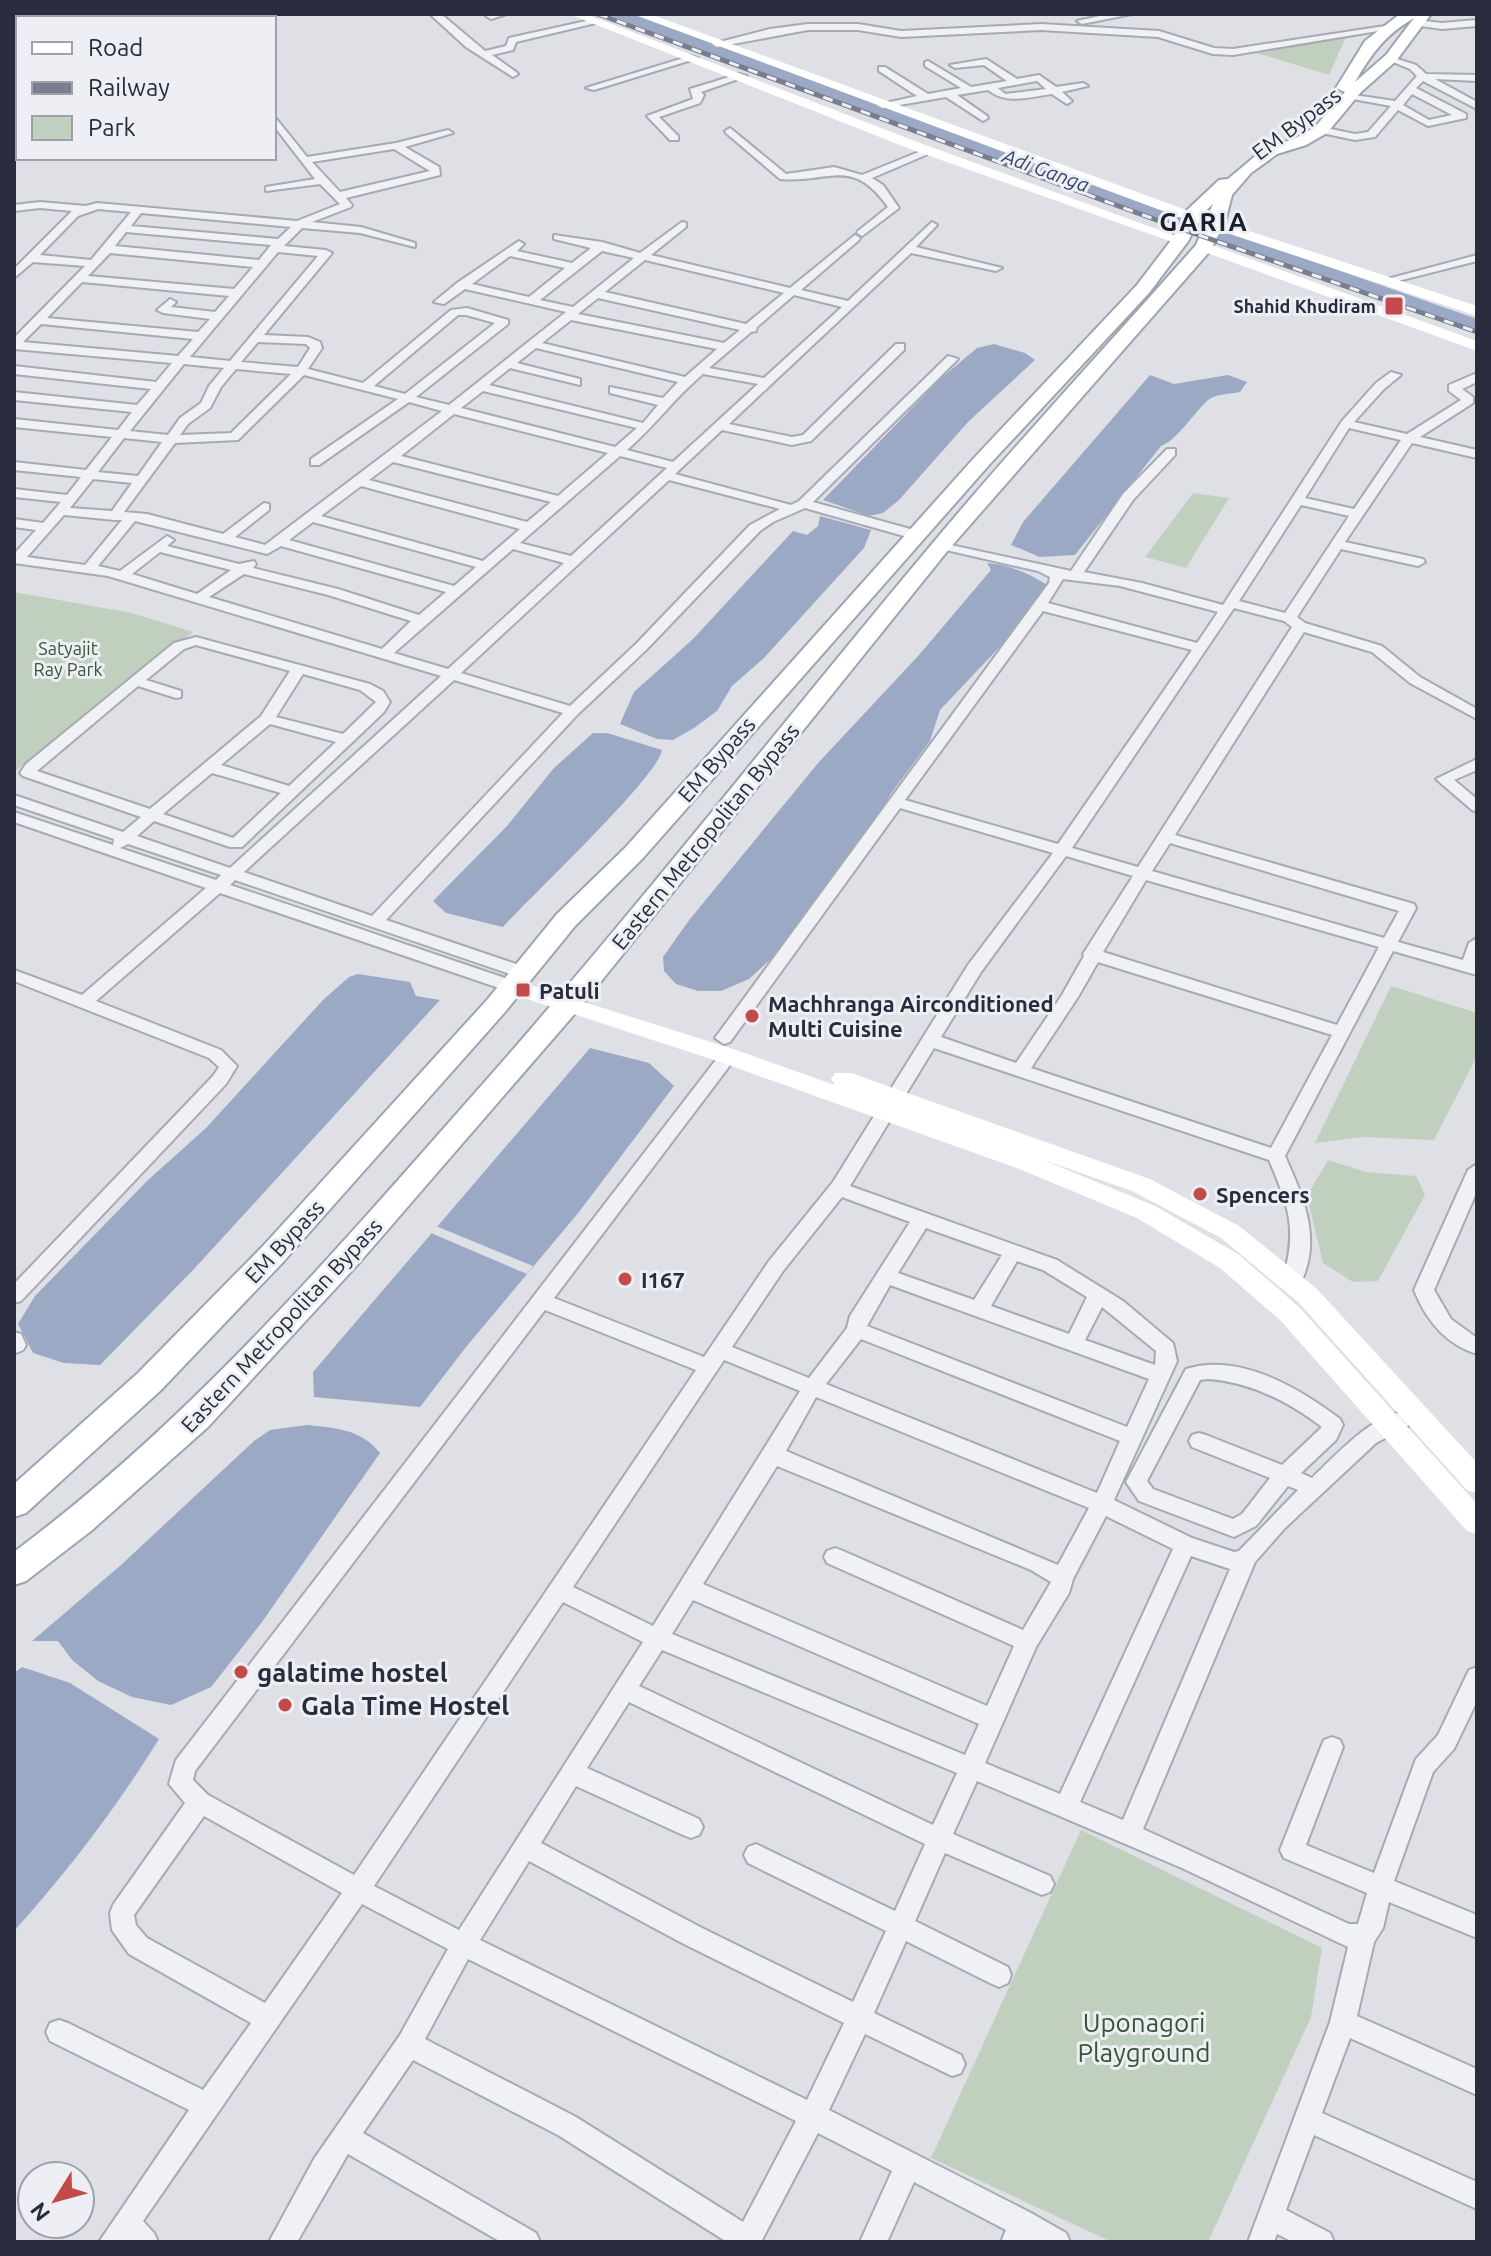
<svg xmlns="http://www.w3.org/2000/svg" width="1491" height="2256" viewBox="0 0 1491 2256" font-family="Ubuntu,sans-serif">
<rect width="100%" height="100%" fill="#dee0e6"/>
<path fill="#c1cfbf" d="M1346 37 1329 75 1250 51Z
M1193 493 1229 498 1186 568 1145 557Z
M14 592 132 613 193 632 14 772Z
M1391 986 1477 1013V1056L1434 1140 1363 1137 1315 1143Z
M1328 1160 1366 1172 1416 1176 1425 1195 1378 1281 1353 1282 1323 1263 1307 1196Z
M1081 1830 1322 1948 1311 2017 1208 2242H1112L931 2158Z"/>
<path fill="#9ba9c4" d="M994 344 1025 353 1035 360 968 422 899 500 883 513 869 516 823 500 940 379 977 348Z
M1150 375 1174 384 1228 375 1247 382 1240 392C1231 394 1215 394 1208 400 1195 412 1176 441 1161 446L1075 555 1040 557 1011 545 1023 522Z
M820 516 871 530 864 548 764 658 732 686 717 711 694 728 673 740 657 739 620 724 634 692 693 639 793 531 807 535 818 526Z
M987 563C1007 564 1029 573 1047 585L1011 635 940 710 930 741 890 795 869 833 773 957 749 979 721 991H698L676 984 664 971 663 957 690 919 819 762 919 655 991 570Z
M593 733H607L662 750C659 776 529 898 503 927L446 913 433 901 507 826 554 768Z
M358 974 410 982 416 996 440 1000 194 1269 100 1365 64 1363 33 1353 18 1324 35 1296 147 1181 206 1128 323 1000 349 977Z
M590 1048 649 1063 674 1086 579 1212 466 1347 420 1407 314 1397 313 1372Z
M307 1425C336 1428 361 1429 380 1453L262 1622 211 1687 171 1705 132 1697 98 1681 72 1660 58 1641H32L121 1565 254 1441 270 1430Z
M22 1667 70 1683 159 1739C116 1808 69 1870 14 1931V1673Z"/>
<path fill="#dee0e6" d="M436 1226 533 1266 527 1274 431 1233Z"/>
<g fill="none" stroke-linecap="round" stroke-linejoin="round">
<path fill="#9ba9c4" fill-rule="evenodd" d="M606 14H632L1173 212 1477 319V334L1157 222Z"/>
<defs>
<path id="street" d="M215 14H225L226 18H216Z
M430 14H441L485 51 506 46 509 38 595 19 600 22 516 42 513 50 492 55 516 72 518 74 513 77 466 47Z
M488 14H507L491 19 486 16Z
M1109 14H1132L1082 24 1077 21Z
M1417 20 1442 23 1477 20V26L1442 29 1414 25Z
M808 24H858L901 31 1041 24 1159 31 1214 48 1233 49 1385 26 1390 29 1233 55 1213 54 1158 37 1041 30 901 37 858 30H808L717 47 712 44 770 29Z
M690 56 698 58 594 90 586 88Z
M1388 56 1416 65 1426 74 1477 75V81L1435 79 1477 102V109L1423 81 1416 88 1466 114V118L1428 126 1398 110 1375 137 1355 140 1317 132V128L1321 127 1355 134 1368 132 1391 106 1347 98V94L1395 101 1417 76 1410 69 1388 60ZM1412 94 1452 115 1429 120 1403 105Z
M986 59 1017 79 1039 75 1056 87 1083 83 1088 86 1062 92 1072 101 1067 104 1052 94C1028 97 1007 105 988 90L957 95 987 116 988 118 983 121 946 97 882 108 877 105 917 96 879 71V67H885L928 94 961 88 925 66V62L928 61 971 87 1007 81 984 65 955 68 950 65ZM1037 81 1046 89 1005 94 998 88Z
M739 74 747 76 701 92 704 95 700 103 659 117 678 136V140H670L647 116 693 99 690 89Z
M274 116 307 157 396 143 448 130 453 133 405 147 439 167 440 175 346 198 352 205 351 207 312 222 361 227 415 243V247L360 233 302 228 284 246 326 250 332 253 264 335 308 337 320 342 322 348 308 369 363 383 451 310 467 308 508 320V324L416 397 449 405 566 312 465 289 444 304 434 302 457 283 519 241 524 244 517 251 572 263 591 248 554 239V235L602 242 640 253 682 222 686 223V227L651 255 790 288 855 235 860 238 859 240 801 290 848 301 932 222 937 225 916 247 1002 268 996 271 911 253 729 424 792 437 803 435 896 344H904V350L811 441 792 445 722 430 675 474 791 505 799 501 948 356 958 359 813 502 921 532V538H911L805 508 773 522 760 531 646 650 578 714 386 920 528 968 530 972 528 976H516L235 880 230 885 517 982 519 986 517 990H505L220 893 96 1001 221 1050 237 1066 226 1084 21 1301 14 1303V1284L213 1076 219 1067 209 1058 14 981V970L82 995 206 888 14 822V812L113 845 114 839 14 805V795L123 832 141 817 23 776 20 773 26 764 174 643 196 637 370 684 383 691 390 702 384 712 242 847H230L154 821 137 836 230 868 441 676 108 576 14 563V554L36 530 14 527V519L43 523 61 502 14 497V489L67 495 81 477 14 470V462L86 470 112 437 14 427V419L118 430 132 412 14 400V392L137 405 151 389 14 374V366L156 382 172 363 14 349V338L85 266 33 262 14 278V269L72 211 40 208 14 211V205L40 202 86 206 97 203 297 221 340 204 320 184 266 191V187L315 179 274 126ZM394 149 430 171 340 192 312 162ZM98 209 131 212 91 260 40 255 78 216ZM141 213 291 227 278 239 131 226ZM126 232 271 245 259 260 115 246ZM602 251 634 258 573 307 540 300ZM278 252 318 256 230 361 190 357ZM110 253 253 267 234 289 88 276ZM510 256 565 268 529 297 472 284ZM645 260 784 293 746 324 605 292ZM82 282 229 296 215 312 171 307 176 302 170 299 157 310 163 313 210 319 198 332 47 318ZM794 295 842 307 764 378 709 368 751 332 756 331 757 327ZM598 298 740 330 724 343 578 314ZM458 315H466L495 323 405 394 374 386ZM571 320 717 349 685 377 542 343ZM41 324 193 339 178 356 23 342ZM258 342 306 344 310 348 298 367 241 362ZM536 348 678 382 663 398 610 387V393L658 405 643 423 489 385 510 368 580 385V379L517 363ZM184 364 224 368 209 386 201 403 180 418 168 435 130 431ZM236 369 291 374 231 433 180 435 188 424 210 408 221 387ZM703 374 758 384 673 462 627 450C655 426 675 397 703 374ZM304 375 398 399 311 459V465H319L409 402 442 411 265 545 235 537 269 510V504L264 503 223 534 147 514 124 512 175 443 238 440ZM483 391 637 428 615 447 461 408ZM454 414 608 453 558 496 401 456ZM124 438 162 442 138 476 98 472ZM620 456 667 468 571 556 520 543ZM393 462 551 502 527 522 369 480ZM93 479 132 483 112 511 70 508ZM669 480 780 509 750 525 636 644 570 706 461 673ZM361 486 520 529 483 561 321 516ZM64 515 115 520H122L85 565 27 557ZM135 521 267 554 281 546 446 592 419 615 338 589 253 568 256 564 254 561 239 564 167 546 174 540 167 536 120 571 98 566ZM313 522 476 567 454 586 289 540ZM513 549 564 563 448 669 394 653ZM160 552 231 570 197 594 132 574ZM244 574 328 595 411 621 382 649 209 597ZM196 645 290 671 261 716 150 809 37 771 138 686 176 698 181 697V691L146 680 184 649ZM303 674 360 690 376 702 343 734 276 717ZM454 680 563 713 372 916 244 872ZM270 724 336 742 289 786 221 765ZM212 773 281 793 233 838 163 814ZM128 844 221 875 216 880 120 848Z
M730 128 786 174 834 167 862 175 926 149 935 151 872 178 883 185 899 208 862 236 857 233 858 231 888 207C851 155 828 184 780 179L726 133 725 131Z
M1477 255V261L1386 284 1380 281Z
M1391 372 1401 375 1384 389 1354 422 1407 434 1461 400 1449 391V385L1477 373V382L1462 389 1473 397V403L1420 437 1477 450V458L1412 443 1345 542 1423 559 1425 562 1418 566 1341 549 1297 617 1305 623 1382 646 1420 677 1477 709V719L1410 683 1372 652 1304 632 1175 835 1414 904 1416 908 1398 942 1463 960 1469 943 1477 938V975L1393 951 1285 1156C1304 1199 1323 1241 1299 1286H1285L1282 1281C1298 1230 1289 1207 1269 1160L934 1048 850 1186 1057 1260 1123 1301 1173 1343 1177 1361 1114 1500 1192 1538 1234 1552 1239 1551 1298 1490 1288 1486 1256 1526 1234 1537 1139 1501 1126 1482 1186 1369C1239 1352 1299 1388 1340 1419L1343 1425 1336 1440 1301 1473 1312 1478C1331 1460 1381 1405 1408 1414L1411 1420 1408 1426 1376 1443 1285 1528 1255 1562 1143 1829 1349 1924H1358L1367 1893 1284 1858 1280 1850 1321 1747 1324 1740 1332 1737 1340 1740 1343 1747 1306 1845 1374 1873 1416 1759 1438 1735 1469 1670 1477 1667V1701L1454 1749 1433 1772 1394 1881 1477 1915V1938L1389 1902 1383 1928 1374 1942 1357 2016 1477 2069V2095L1350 2038 1322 2113 1477 2182V2209L1314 2135 1286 2210 1330 2233 1334 2242H1293L1277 2234 1274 2242H1248L1330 2022 1348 1947 1182 1868 977 1781 953 1834 1050 1876 1054 1884 1050 1892 1042 1895 945 1853 915 1921 1008 1967 1011 1975 1008 1983 999 1987 990 1983 906 1941 874 2013 961 2055 965 2064 961 2073 952 2076 865 2034 829 2110 1031 2213 1066 2233 1070 2242H1001L1006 2230 914 2182 887 2242H860L892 2171 818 2133 761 2242H727L558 2135 413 2060 363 2133 536 2233 540 2242H501L348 2154 297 2242H269L314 2159 400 2035 448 1949 362 1904 143 2221 154 2233 158 2242H99L189 2110 50 2041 46 2032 50 2023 59 2020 68 2023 203 2090 251 2023 129 1954 112 1930 110 1913 113 1905 185 1803 169 1784 176 1760 722 1052H734L737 1056 734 1060 554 1298 704 1357 769 1261 833 1182 968 965 1053 853 900 808 730 1042 724 1044 715 1038 1049 583 1050 577 1038 571 937 548V542L1071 571 1123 494 1167 449H1175V455L1133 500 1084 572 1142 583 1223 605 1342 421 1376 383ZM1349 428 1401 440 1354 509 1305 498ZM1301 505 1349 516 1285 613 1239 601ZM1063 579 1120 586 1218 612 1197 643 1048 603ZM1234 608 1284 621 1292 627 1138 867 1072 848ZM1043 611 1192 650 1058 844 905 800ZM1170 843 1399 911 1384 938 1152 871ZM1066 856 1133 876 1083 954 1084 956 1062 995 1016 1063 941 1037 981 972ZM1146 880 1379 947 1337 1025 1103 952ZM1098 962 1332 1035 1271 1148 1031 1068 1078 997ZM842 1197 910 1222 850 1316 847 1328 809 1378 732 1347 783 1271ZM926 1228 1002 1255 974 1300 898 1273ZM1017 1261 1043 1270 1087 1297 1069 1334 991 1306ZM890 1285 1149 1379 1127 1427 867 1326ZM1102 1307 1156 1351 1155 1365 1085 1340ZM545 1310 696 1370 354 1875 208 1795 193 1780 195 1771ZM861 1339 1120 1441 1097 1493 826 1384ZM724 1360 800 1391 653 1626 573 1587ZM1208 1379C1251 1382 1289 1402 1322 1427L1282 1465 1206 1435 1199 1433 1192 1435 1189 1441 1192 1447 1270 1478 1242 1514 1233 1519 1153 1489 1147 1481 1200 1380ZM816 1397 1089 1508 1058 1565 786 1451ZM777 1466 1031 1570 1051 1582 1023 1630 843 1551 835 1548 827 1551 824 1557 827 1563 1014 1646 987 1706 703 1584ZM1106 1516 1173 1549 1060 1794 985 1763 1036 1647 1069 1593 1073 1579ZM1191 1556 1230 1569 1123 1820 1080 1802ZM693 1600 979 1724 965 1755 672 1634ZM563 1602 643 1642 459 1930 374 1886ZM662 1650 957 1773 933 1825 639 1686ZM629 1702 925 1844 895 1911 756 1844 748 1847 744 1855 748 1863 886 1931 853 2002 702 1928 541 1843 576 1786 683 1835 691 1838 699 1835 703 1827 699 1819 587 1768ZM204 1816 342 1893 265 2003 147 1938 136 1925 134 1915ZM529 1861 684 1944 844 2023 807 2100 480 1940ZM468 1959 796 2121 743 2222 576 2117 425 2039Z
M1477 759V770L1454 780 1477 799V812L1472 810 1436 779Z
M1477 1164V1191L1434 1290 1451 1319 1477 1338V1354C1445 1344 1426 1320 1414 1290L1468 1170Z
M14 1332 21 1334 26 1345 23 1350 16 1353Z"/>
<path id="primary" d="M1400 14H1431L1396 61 1361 92 1327 133 1306 145 1277 154 1251 173 1232 195 1225 222 1210 251 949 549 578 1010 359 1263 208 1427 91 1531 26 1581 14 1585V1552C187 1423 324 1264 466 1103 627 922 776 730 932 544 1017 442 1108 345 1196 245L1213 204 1198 218 1189 240 1149 293 989 465 643 858 575 926 505 1012 284 1261 160 1391 26 1513 14 1517V1484L138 1373 264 1245 487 1000 557 914 625 848 975 457 1137 285 1172 239 1185 212 1219 180 1228 179 1265 148 1294 139 1315 127 1345 92 1336 88 1365 41ZM1414 18 1386 55 1355 82C1372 53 1385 35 1414 18Z"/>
</defs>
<use href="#street" stroke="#a7aab3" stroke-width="4"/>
<use href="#primary" stroke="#9ea3b1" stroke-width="4"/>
<use href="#street" fill="#f0f1f5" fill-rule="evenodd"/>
<path fill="#fff" fill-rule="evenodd" d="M569 14H586L920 143 1187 240 1175 243 910 149Z
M633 14H650L1189 211 1477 306V316L1179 217Z
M1199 244H1209L1477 341V351L1199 250Z
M511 979 736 1050 1016 1149 835 1085 831 1079 835 1073H851L1150 1179 1239 1226 1316 1288 1477 1463V1493L1467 1490 1298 1302 1221 1238 1132 1191 1041 1159 1155 1206 1238 1254 1299 1307 1477 1504V1534L1467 1531 1281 1321 1220 1268 1137 1218 1022 1170 720 1062 503 991 500 986Z"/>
<use href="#primary" fill="#fff" fill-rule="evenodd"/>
<defs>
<path id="rail" d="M598 14 1170 225 1477 332"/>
</defs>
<use href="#rail" stroke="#787d8f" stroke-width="5"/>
<use href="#rail" stroke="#edeff4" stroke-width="3" stroke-dasharray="10" stroke-linecap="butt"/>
</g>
<g fill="#c34a4a" stroke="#edeff4" stroke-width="3">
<rect x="1384" y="296" width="20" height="20" rx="4"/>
<rect x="515" y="982" width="16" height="16" rx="4"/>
<circle cx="752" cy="1016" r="8"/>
<circle cx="1200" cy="1194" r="8"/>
<circle cx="625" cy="1279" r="8"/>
<circle cx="241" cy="1672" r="8"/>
<circle cx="285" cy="1705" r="8"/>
</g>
<g text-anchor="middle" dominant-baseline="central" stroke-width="6" stroke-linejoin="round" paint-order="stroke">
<g font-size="18" font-weight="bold" fill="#282c3c" stroke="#edeff4" text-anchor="end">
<text x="1376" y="306">Shahid Khudiram</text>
</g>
<g font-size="18" fill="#385636" stroke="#edeff4">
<text x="68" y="648">Satyajit<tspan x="68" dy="21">Ray Park</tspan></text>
</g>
<g font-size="20" font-style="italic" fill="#35466c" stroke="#edeff4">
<text transform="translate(1046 170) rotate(20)">Adi Ganga</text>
</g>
<g font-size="22" fill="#282c3c" stroke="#edeff4">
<text transform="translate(1296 123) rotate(-37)">EM Bypass</text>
<text transform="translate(716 759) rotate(-49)">EM Bypass</text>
<text transform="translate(705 836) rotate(-51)">Eastern Metropolitan Bypass</text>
<text transform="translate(284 1241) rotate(-47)">EM Bypass</text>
<text transform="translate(281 1325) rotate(-47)">Eastern Metropolitan Bypass</text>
</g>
<g font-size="22" font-weight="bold" fill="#282c3c" stroke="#edeff4" text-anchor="start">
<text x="539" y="990">Patuli</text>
<text x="768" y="1003">Machhranga Airconditioned<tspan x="768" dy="25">Multi Cuisine</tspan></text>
<text x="1216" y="1194">Spencers</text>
<text x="641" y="1279">I167</text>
</g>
<g font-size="26" font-weight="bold" letter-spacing="2" fill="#1a1e2c" stroke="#edeff4">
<text x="1204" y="221">GARIA</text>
</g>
<g font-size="26" font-weight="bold" fill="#282c3c" stroke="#edeff4" text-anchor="start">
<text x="257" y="1672">galatime hostel</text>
<text x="301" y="1705">Gala Time Hostel</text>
</g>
<g font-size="26" fill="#385636" stroke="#edeff4">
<text x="1144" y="2022">Uponagori<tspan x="1144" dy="30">Playground</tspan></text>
</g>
</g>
<rect width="1491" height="2256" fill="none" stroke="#282c3c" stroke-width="32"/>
<rect x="16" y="16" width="260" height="144" fill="#edeff4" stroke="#9ea1aa" stroke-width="2"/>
<rect x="32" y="42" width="40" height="12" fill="#ffffff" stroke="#9ea1aa" stroke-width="2"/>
<text x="88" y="56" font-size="24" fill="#282c3c">Road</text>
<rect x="32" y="82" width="40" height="12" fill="#787d8f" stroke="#9ea1aa" stroke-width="2"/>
<text x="88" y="96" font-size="24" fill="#282c3c">Railway</text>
<rect x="32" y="116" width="40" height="24" fill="#c1cfbf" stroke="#9ea1aa" stroke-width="2"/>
<text x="88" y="136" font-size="24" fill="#282c3c">Park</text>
<g transform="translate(56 2200) rotate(233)"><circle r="38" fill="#edeff4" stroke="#9ea1aa" stroke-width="2"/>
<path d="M0-6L14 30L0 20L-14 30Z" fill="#c34a4a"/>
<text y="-12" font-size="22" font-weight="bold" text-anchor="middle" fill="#282c3c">N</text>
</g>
</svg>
